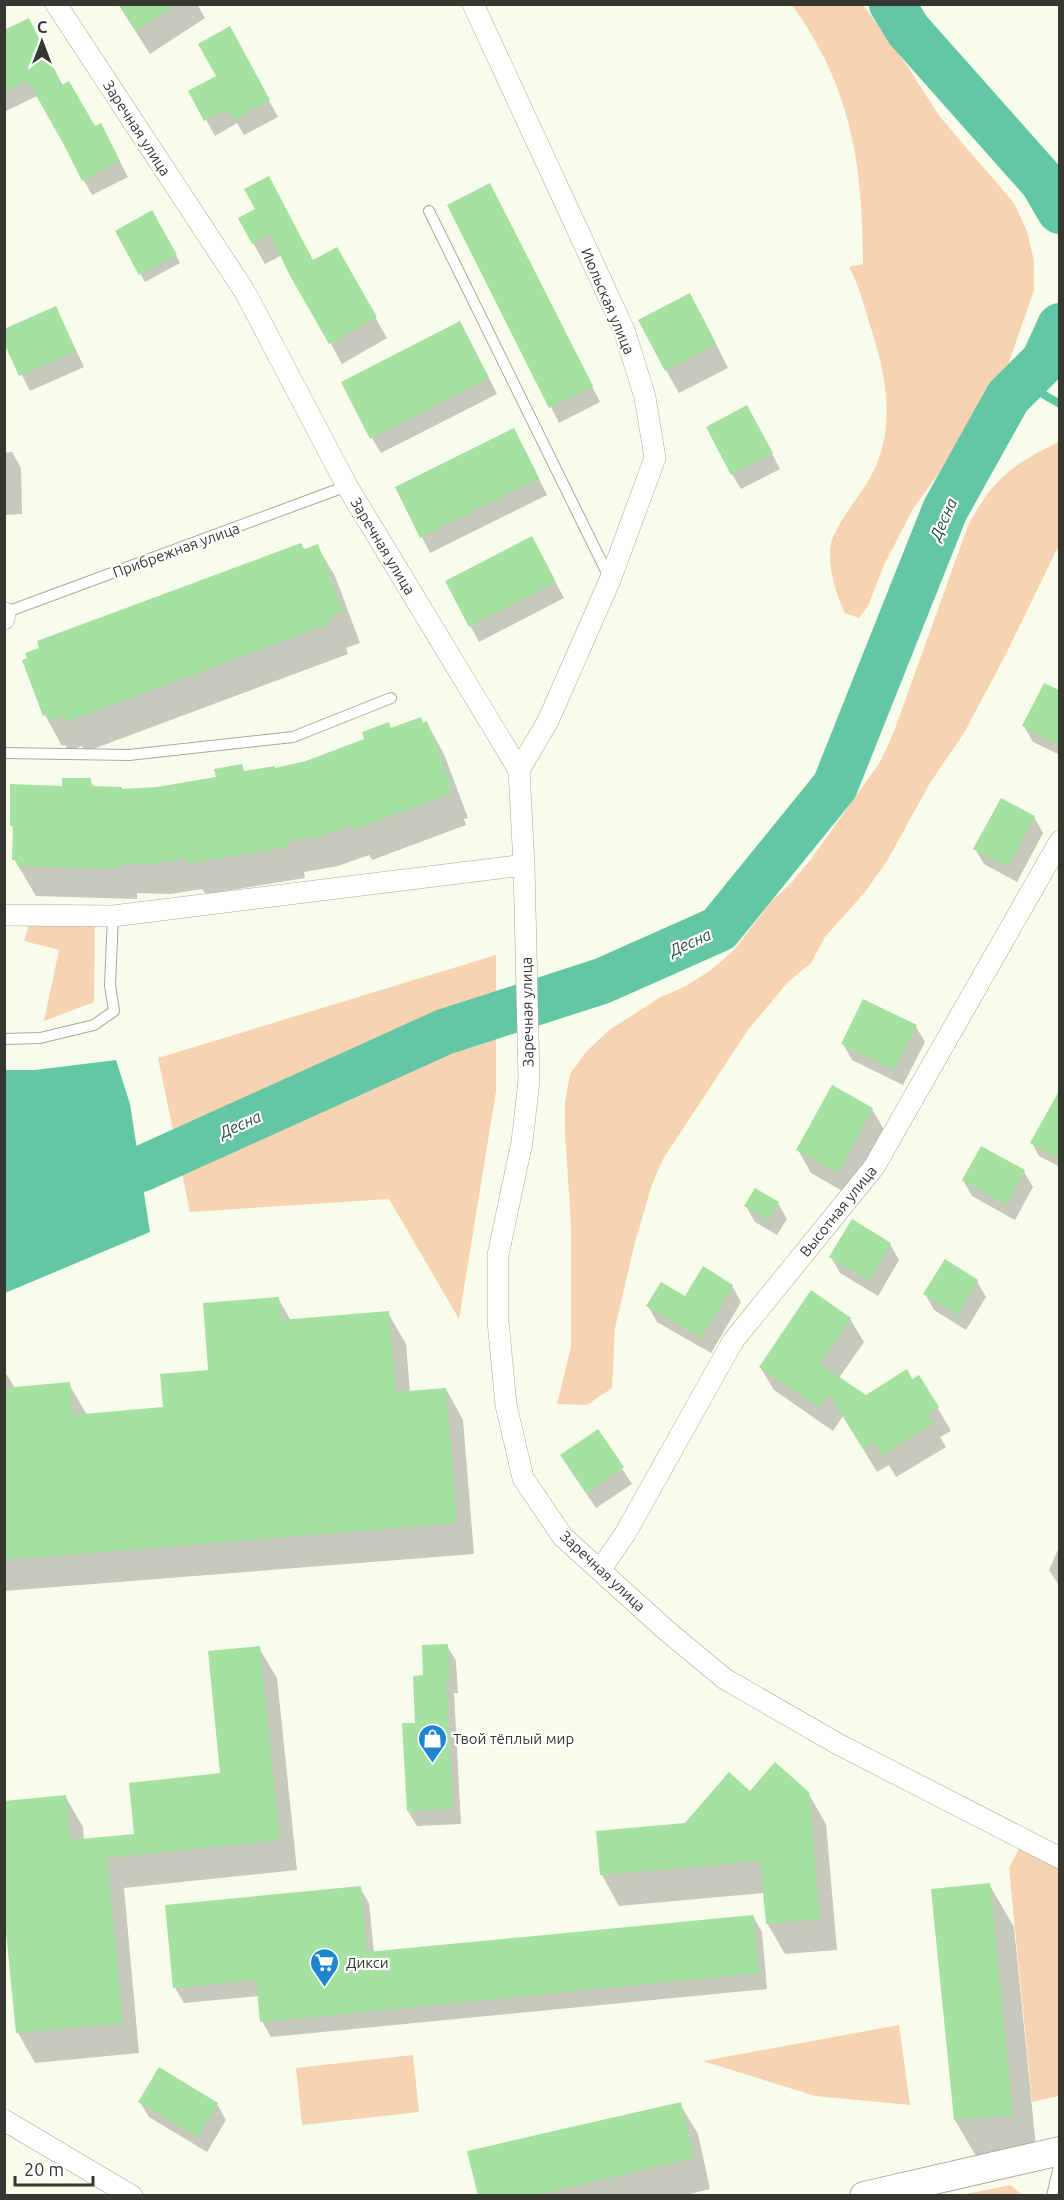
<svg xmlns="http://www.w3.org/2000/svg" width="1064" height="2200" viewBox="0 0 1064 2200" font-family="Ubuntu,sans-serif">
<rect width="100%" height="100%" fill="#f8fcea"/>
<path fill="#f8d3b1" d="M792 5H863L908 67 940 117 1014 203 1027 231 1034 261V290L1000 388 913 509 884 565 868 606 859 618 845 613C836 596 824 556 833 537 845 509 869 488 879 458 895 411 883 364 868 319 863 301 858 284 849 267L863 264C863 165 851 86 792 5Z
M1059 442V545L1007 652 964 733 930 783 887 861 865 892 825 937 811 963 788 982 748 1030 663 1159 652 1185 635 1242 615 1328 612 1388 587 1405 557 1404 571 1347V1225L565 1132V1103L570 1074 587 1051 608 1031 659 998 686 986 711 970 734 950 770 903 791 883 811 859 880 762 893 734 969 523C994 478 1013 464 1059 442Z
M30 922 95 925 94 1002 44 1021 59 950 24 941Z
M496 955V1091L459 1319 389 1199 190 1212 158 1058Z
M1021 1845 1059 1865V2096L1032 2102 1009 1868Z
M899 2025 910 2105 815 2096 703 2061Z
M413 2055 419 2112 302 2125 296 2068Z
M1011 2185 1020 2193 1019 2195H961Z"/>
<path fill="#63c7a5" d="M116 1060 130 1104 150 1232 5 1293V1070H35Z"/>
<path fill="#0003" d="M118 4H197L205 18 150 54Z
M29 20 63 86 95 128 109 141 128 177 92 195 37 96 4 112V32Z
M238 44 278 117 244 135 237 123 215 136 190 91 218 76Z
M498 200 600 402 559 423 551 407Z
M257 210 313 262 336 249 387 338 342 364 282 255 265 264 253 243Z
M152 212 180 263 145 282 117 231Z
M56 308 84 367 30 391 4 340Z
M703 318 728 368 679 393 666 370Z
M469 339 497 394 381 453 372 438Z
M756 423 780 469 741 489 732 474Z
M522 445 547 495 430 553 397 488Z
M12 452 21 468 22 514 4 515V453Z
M317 546 335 576 360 643 346 648 348 654 85 752 82 746 69 751 65 745 62 746 45 715 304 551Z
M540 553 564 598 479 642 447 582Z
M1045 685 1060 692V755L1033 742 1024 726Z
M427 723 444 754 468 818 464 819 466 825 372 860 369 855 338 866 304 872 305 878 206 894 202 889 171 894 137 893V899L36 896 14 859 15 830 12 826 63 787 90 780 94 787 123 790 157 788 217 779 242 766 245 772 275 770 306 762 391 729Z
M1001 800 1034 817 1043 833 1017 882 984 864 975 849Z
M916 1027 925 1042 903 1085 852 1060 843 1044Z
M872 1109 886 1133 851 1196 811 1173 798 1150Z
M1060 1115V1167L1039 1156 1032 1143Z
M1024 1172 1033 1187 1015 1220 972 1196 963 1180Z
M778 1203 787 1219 777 1235 755 1222 746 1206Z
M852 1221 890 1244 899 1260 878 1296 840 1273 831 1257Z
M945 1262 977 1281 986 1297 966 1330 934 1310 925 1294Z
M732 1286 741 1302 711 1353 657 1322 648 1306Z
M278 1298 291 1321 388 1313 406 1344 410 1392 446 1389 463 1420 474 1554 4 1591V1375H7L15 1388 69 1384 87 1415 165 1409 210 1371Z
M850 1319 864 1342 839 1378 866 1396 912 1381 937 1407 951 1431 940 1437 946 1447 896 1477 889 1465 877 1472 843 1416 833 1431 774 1390 760 1367Z
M598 1431 632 1484 596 1508 571 1471Z
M1060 1545V1587L1049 1570Z
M447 1646 456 1661 458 1693H454L461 1824 417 1826 408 1811 425 1677Z
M259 1648 277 1678 297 1870 124 1888 139 2053 35 2063 18 2033 65 1796 83 1827 84 1840 136 1835 222 1775Z
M751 1793H808L826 1824 837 1950 785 1954 767 1923 764 1893 619 1906 602 1875 598 1833 686 1825Z
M989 1884 1014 1927 1037 2157 980 2163 955 2120Z
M360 1888 369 1903 374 1953 753 1916 762 1932 767 1989 271 2037 262 2021 259 1996 184 2003 175 1988Z
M140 2102 217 2104 226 2120 207 2152 149 2117Z
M680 2104 698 2134 710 2189 682 2196H479Z"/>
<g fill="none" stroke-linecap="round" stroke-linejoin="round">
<path stroke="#63c7a5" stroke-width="8" d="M1025 380 1034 389 1060 404"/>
<path stroke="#63c7a5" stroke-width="46" d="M892 4 908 30 1043 182 1060 211
M4 1170 141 1169 444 1032 602 981 719 929 835 786 945 510 1008 397 1044 361 1060 326"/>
</g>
<path fill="#a5e1a0" d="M118 4H177L136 31Z
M29 18 62 85 69 81 95 126 101 123 120 161 82 181 63 143 28 81 4 92V30Z
M230 26 270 100 234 120 227 109 204 121 188 91 216 76 198 44Z
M269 176 313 260 337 247 377 317 329 344 289 274 270 234 252 244 238 218 255 209 244 189Z
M490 183 593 386 549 408 447 205Z
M152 210 177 255 139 275 115 231Z
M690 293 716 344 665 371 638 320Z
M56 306 76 351 19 376 4 343V329Z
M460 321 489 378 370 439 341 382Z
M747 405 773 453 731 475 706 427Z
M514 428 539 478 420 538 395 487Z
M532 536 556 582 469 627 445 581Z
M301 543 304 549 318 544 343 612 329 617 332 623 66 722 64 716 50 721 47 714 43 716 22 660 27 658 25 653 39 648 37 641Z
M1044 683 1059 690V745L1022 726Z
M421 717 423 723 427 721 452 787 448 788 450 794 353 830 351 825 320 836 287 841 288 847 187 864 186 858 153 864 120 863V869L17 866V860H12L13 826H10V784L62 786V778H91V786L122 787V789L157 787 216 777 214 769 242 764 244 771 275 766V768L306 761 364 739 362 732 389 722 391 728Z
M1001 798 1035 816 1008 867 973 849Z
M863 999 917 1025 894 1070 841 1044Z
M832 1085 873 1108 838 1173 796 1150Z
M1059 1091V1159L1030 1143Z
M981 1146 1025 1170 1006 1205 962 1180Z
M755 1188 779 1202 768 1220 744 1206Z
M852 1219 891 1243 869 1281 829 1257Z
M945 1259 978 1280 957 1315 923 1294Z
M703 1266 733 1285 701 1338 646 1306 661 1282 685 1296Z
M811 1290 851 1318 820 1364 866 1395 907 1369 912 1379 919 1375 939 1407 928 1413 934 1423 882 1455 874 1442 863 1449 829 1394 819 1408 759 1367Z
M279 1297 281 1320 389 1311 396 1392 446 1388 457 1523 4 1560V1388L70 1382 72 1415 163 1407 160 1374 208 1370 203 1303Z
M598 1429 624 1467 586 1493 560 1455Z
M448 1644 450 1678H446L453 1809 407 1811 402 1723H415L413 1676 423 1675 422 1645Z
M260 1646 280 1840 107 1858 123 2023 16 2033 4 1912V1801L66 1795 70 1840 134 1834 129 1783 220 1773 208 1651Z
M775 1762 809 1792 820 1919 766 1924 760 1861 600 1875 596 1831 685 1823 729 1772 750 1791Z
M990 1883 1013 2115 954 2120 931 1889Z
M361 1886 367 1952 753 1915 759 1973 260 2022 256 1980 173 1988 165 1905Z
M159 2067 218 2103 198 2137 138 2102Z
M681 2102 694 2158 532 2196H478L467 2151Z"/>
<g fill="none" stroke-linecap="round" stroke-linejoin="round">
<defs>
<path id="service" d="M429 211 610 579
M4 613 347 486
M4 753 129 755 293 737 391 698
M4 1039 40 1038 94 1025 114 1011 110 985 113 916
M1052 2196 1060 2162"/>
<path id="minor" d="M56 4 245 292 347 486 519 770 524 865 529 1080 522 1142 498 1255V1321L506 1405 523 1478 563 1537 667 1631 725 1679 838 1744 1060 1858
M473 4 624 330 645 397 655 458 610 580 548 721 519 770
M4 619 5 613
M4 915 113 916 524 865
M600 1570 625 1534 733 1341 874 1167 1060 841
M4 2120 132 2196"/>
<path id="secondary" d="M864 2196 1060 2151"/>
</defs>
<use href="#service" stroke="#a7aa99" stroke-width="12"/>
<use href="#minor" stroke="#a7aa99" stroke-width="22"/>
<use href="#secondary" stroke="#a7aa99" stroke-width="30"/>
<use href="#service" stroke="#fff" stroke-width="10"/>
<use href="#minor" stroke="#fff" stroke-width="21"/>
<use href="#secondary" stroke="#fff" stroke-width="28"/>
</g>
<defs>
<symbol id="shop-pin" viewBox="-11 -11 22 30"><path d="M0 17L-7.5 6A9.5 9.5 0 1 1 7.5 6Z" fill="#1e85d0" stroke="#fff"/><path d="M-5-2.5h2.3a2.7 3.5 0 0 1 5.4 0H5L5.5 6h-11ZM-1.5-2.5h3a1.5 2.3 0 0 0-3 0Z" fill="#fff"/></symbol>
<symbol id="supermarket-pin" viewBox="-11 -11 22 30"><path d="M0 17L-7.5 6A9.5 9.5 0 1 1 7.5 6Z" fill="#1e85d0" stroke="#fff"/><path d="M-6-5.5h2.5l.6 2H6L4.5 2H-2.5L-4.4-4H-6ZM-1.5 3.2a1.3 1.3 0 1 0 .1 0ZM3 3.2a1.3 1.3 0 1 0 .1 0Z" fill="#fff"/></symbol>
</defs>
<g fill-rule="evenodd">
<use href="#shop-pin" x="416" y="1722" width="33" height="45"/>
<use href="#supermarket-pin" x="308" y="1946" width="33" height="45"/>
</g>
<g text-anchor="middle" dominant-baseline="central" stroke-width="4.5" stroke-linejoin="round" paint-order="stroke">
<g font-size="15" fill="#353730" stroke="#fff">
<text transform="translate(137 128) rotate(57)">Заречная улица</text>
<text transform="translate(608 301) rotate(67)">Июльская улица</text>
<text transform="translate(383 546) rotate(59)">Заречная улица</text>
<text transform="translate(176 550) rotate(-20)">Прибрежная улица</text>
<text transform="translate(527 1012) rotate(-91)">Заречная улица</text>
<text transform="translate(838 1211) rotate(-51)">Высотная улица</text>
<text transform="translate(603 1571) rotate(43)">Заречная улица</text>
</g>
<g font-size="15" fill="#353730" stroke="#fff" text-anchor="start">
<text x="453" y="1738">Твой тёплый мир</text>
<text x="346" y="1962">Дикси</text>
</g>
<g font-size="16" font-style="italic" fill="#234e3f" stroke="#fff">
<text transform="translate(943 519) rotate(-66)">Десна</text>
<text transform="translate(690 942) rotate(-24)">Десна</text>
<text transform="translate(240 1124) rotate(-24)">Десна</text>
</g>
</g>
<rect width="1064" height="2200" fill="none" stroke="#353730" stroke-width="12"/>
<g transform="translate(42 42)" stroke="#ffffff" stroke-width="4.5" paint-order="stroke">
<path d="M0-4.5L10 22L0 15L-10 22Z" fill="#353730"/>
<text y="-9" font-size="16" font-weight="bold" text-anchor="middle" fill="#353730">С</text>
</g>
<path d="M15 2176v9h78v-9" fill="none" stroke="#353730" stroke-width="3"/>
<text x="24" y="2176" font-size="18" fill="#353730" stroke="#ffffff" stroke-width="4.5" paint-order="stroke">20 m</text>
</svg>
